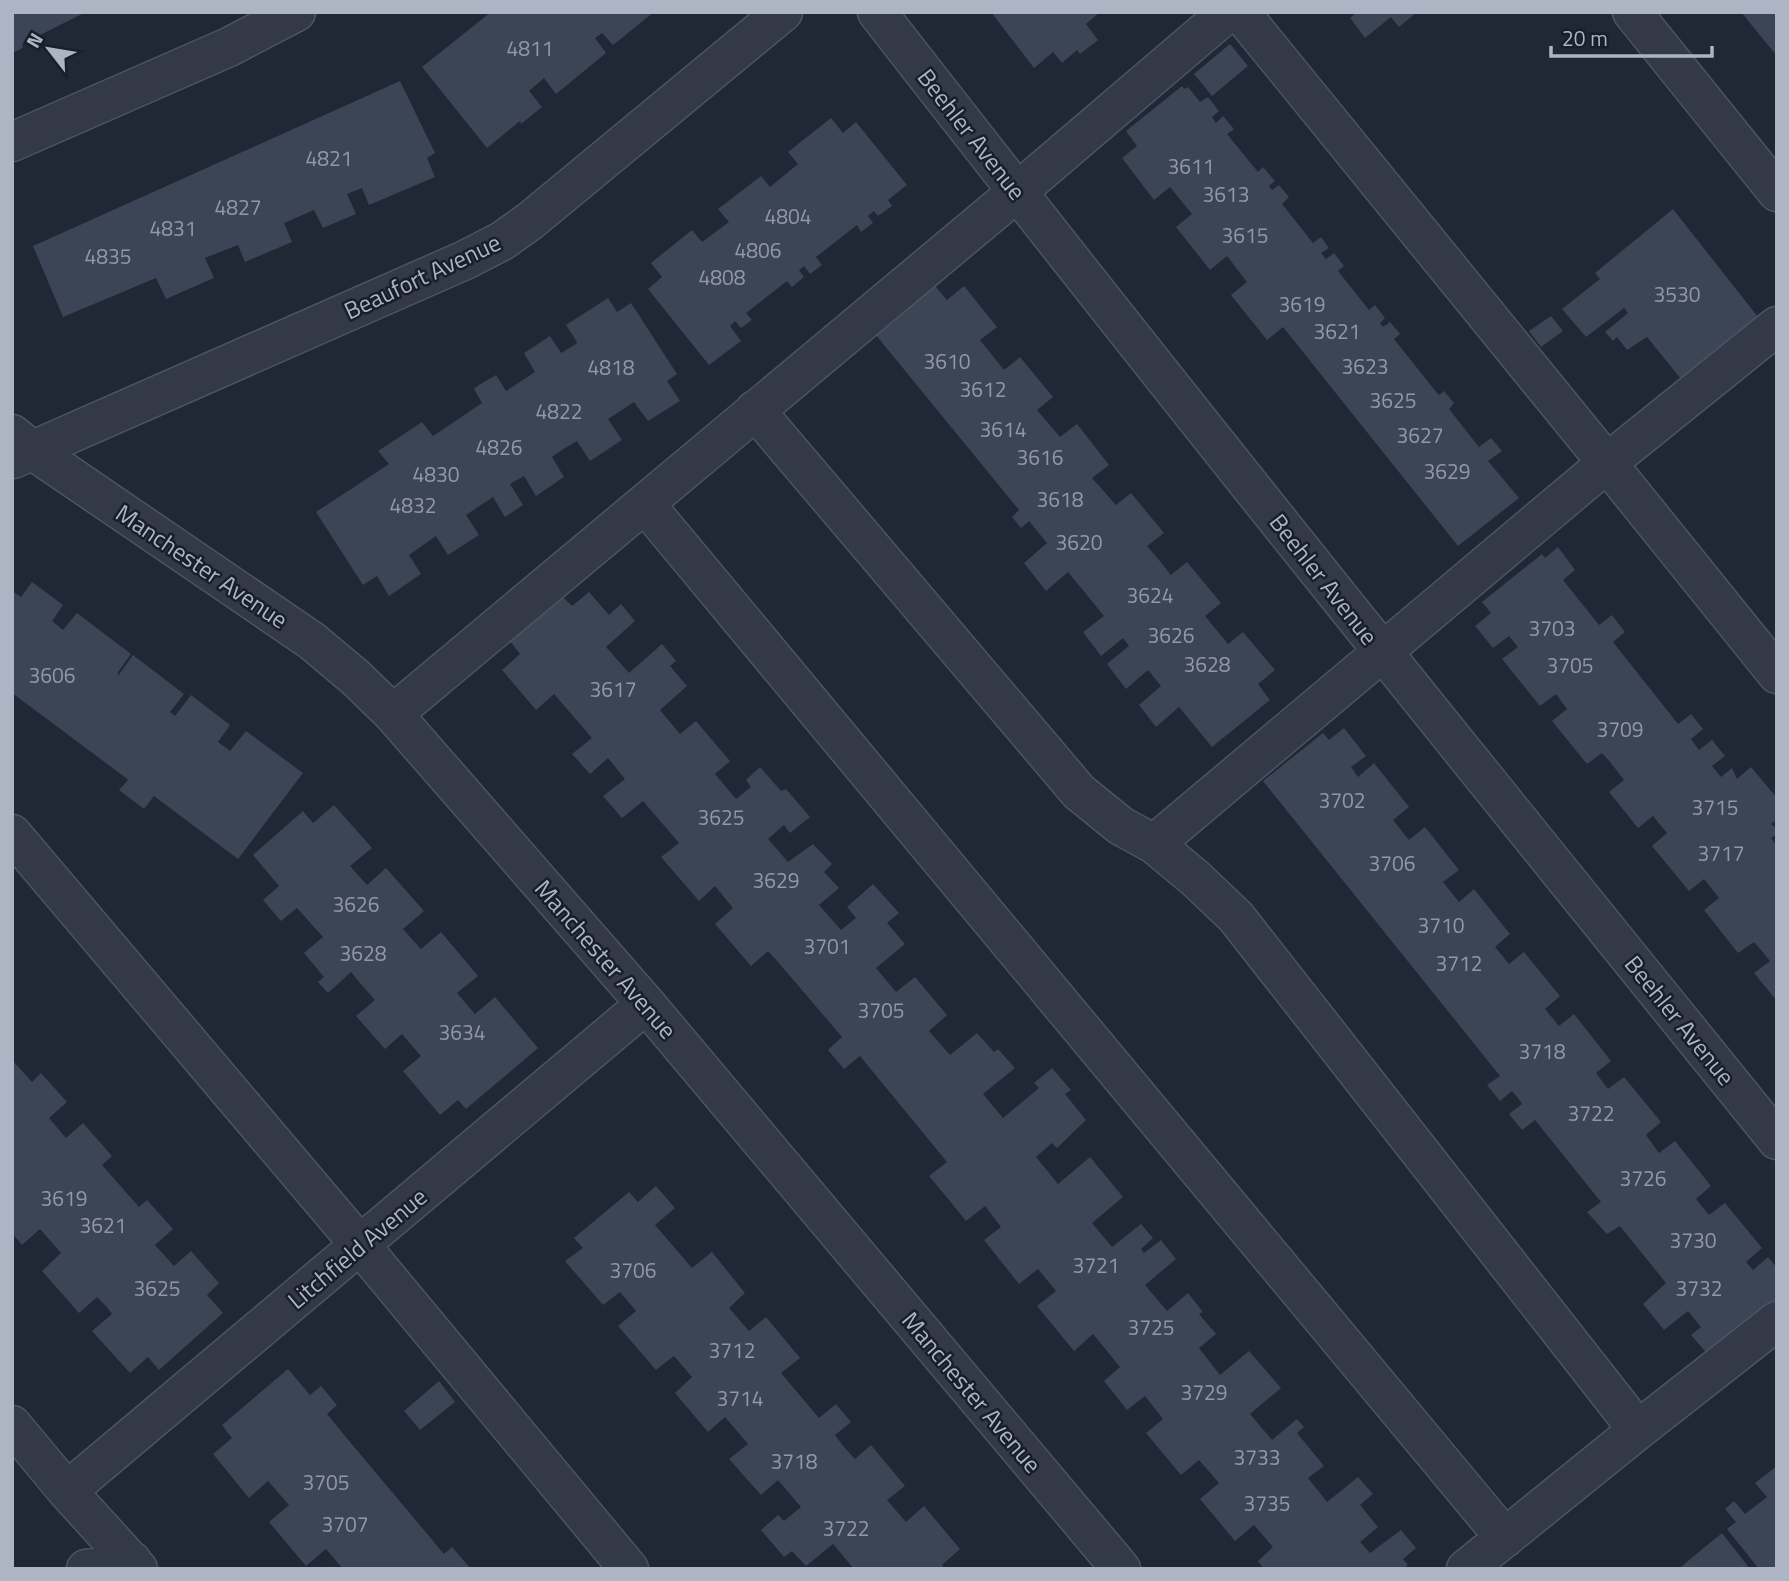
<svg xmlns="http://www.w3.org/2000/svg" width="1789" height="1581" viewBox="0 0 1789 1581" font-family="'Titillium Web',sans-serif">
<rect width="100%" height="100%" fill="#202735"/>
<path fill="#3c4556" d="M12 12H86L22 44 23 48 12 53Z
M491 12H654L613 45 602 33 595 38 606 53 556 94 544 78 529 91 542 107 521 124 520 121 487 148 422 67Z
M991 12H1100L1086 24 1098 40 1080 54 1077 50 1062 63 1053 52 1034 68Z
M1357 12H1417L1399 27 1391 17 1365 38 1350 18Z
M1741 12H1777V56L1754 28Z
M1230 44 1248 66 1212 96 1194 74Z
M400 81 435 153 427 158 435 177 369 205 362 188 347 194 356 214 323 228 314 210 284 223 292 242 245 262 238 245 205 258 214 278 166 299 156 278 63 317 33 246Z
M1182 86 1185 89 1188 87 1200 102 1208 97 1219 111 1212 117 1216 123 1223 116 1234 129 1227 134 1258 172 1263 167 1275 181 1269 186 1272 190 1279 185 1289 197 1282 204 1313 243 1321 237 1329 248 1321 253 1326 259 1334 253 1344 266 1338 271 1369 310 1375 305 1385 318 1380 323 1383 327 1390 322 1400 334 1394 339 1437 393 1439 395 1444 391 1454 403 1449 409 1479 447 1491 438 1502 451 1488 461 1519 498 1458 546 1283 327 1267 340 1231 295 1247 282 1227 256 1210 270 1176 227 1192 214 1170 187 1154 200 1122 158 1137 146 1126 131Z
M831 118 843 133 856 122 907 185 888 200 892 206 878 216 874 211 868 216 873 223 861 232 857 225 816 257 822 265 810 274 804 266 803 267 799 270 804 277 792 287 787 281 746 313 752 320 741 328 735 321 730 326 741 341 709 365 648 289 662 277 651 263 692 230 702 242 729 222 718 209 761 176 770 187 798 164 788 152Z
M1673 209 1758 317 1681 379 1647 337 1627 350 1617 337 1613 341 1605 332 1628 313 1624 308 1586 337 1562 309 1600 279 1595 273Z
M935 286 947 300 964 286 997 327 980 340 1004 370 1020 357 1053 397 1037 410 1060 437 1077 424 1109 465 1092 478 1116 505 1131 493 1164 533 1147 546 1159 560 1171 575 1187 562 1221 603 1205 616 1228 644 1243 632 1275 670 1258 684 1270 700 1212 747 1179 707 1156 727 1139 705 1161 686 1148 670 1126 689 1107 664 1129 646 1123 638 1101 656 1083 632 1104 616 1068 572 1046 591 1024 563 1047 543 1029 521 1021 528 1012 517 1019 510 875 334Z
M608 298 617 312 631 303 677 374 667 381 680 401 648 421 634 402 608 419 622 440 590 461 577 441 565 448 552 457 564 477 536 496 524 476 510 484 523 505 505 517 493 497 466 515 479 535 448 555 436 536 409 555 421 574 389 596 377 576 363 585 316 512 389 464 378 451 422 422 433 436 482 403 474 389 479 385 496 375 506 391 535 372 524 353 550 336 561 353 576 344 577 342 566 325Z
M1551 316 1563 331 1541 347 1529 331Z
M1558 547 1575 570 1563 580 1599 625 1612 615 1625 632 1613 642 1678 724 1691 714 1703 729 1691 739 1699 750 1712 740 1725 756 1712 766 1721 777 1732 768 1737 779 1751 767 1777 798V815L1774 818 1776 820 1771 824 1777 829V834L1771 838 1777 846V1001L1754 973 1770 961 1761 950 1754 942 1738 953 1704 910 1719 898 1704 879 1689 891 1652 846 1667 833 1653 816 1638 828 1609 792 1624 780 1610 762 1602 753 1587 764 1552 721 1567 709 1556 694 1540 706 1502 659 1518 647 1509 636 1493 648 1475 626 1491 613 1482 602 1542 554 1545 558Z
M32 582 63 605 52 621 63 630 77 613 131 654 118 672V676L133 655 184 694 170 712 174 715 175 716 191 695 230 725 218 742 230 751 246 731 303 773 238 859 154 796 144 809 119 790 128 780 126 778 12 693V591L21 597Z
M589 592 609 615 621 604 635 621 606 647 629 673 662 644 676 661 670 666 687 686 660 710 680 734 696 721 730 761 715 774 736 799 751 787 746 780 760 767 781 791 786 789 810 817 790 833 784 825 768 839 788 862 813 844 832 864 824 872 839 888 819 905 841 930 856 918 847 907 873 884 899 913 887 923 905 944 876 968 896 992 915 977 947 1015 929 1031 950 1055 977 1033 994 1052 998 1049 1015 1068 983 1094 1003 1118 1039 1088 1034 1083 1052 1068 1071 1090 1065 1094 1086 1120 1057 1148 1052 1143 1036 1157 1058 1184 1090 1157 1123 1197 1092 1223 1112 1247 1141 1224 1153 1238 1141 1249 1144 1253 1161 1240 1176 1259 1145 1285 1167 1311 1188 1293 1203 1312 1199 1314 1216 1334 1199 1348 1220 1375 1249 1351 1281 1388 1250 1414 1272 1440 1297 1419 1304 1427 1297 1433 1324 1466 1308 1478 1327 1502 1358 1477 1373 1494 1360 1505 1378 1527 1360 1542 1370 1553 1401 1530 1416 1548 1403 1559 1408 1565 1403 1569H1264L1258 1561 1273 1547 1254 1525 1235 1541 1200 1499 1219 1483 1199 1460 1181 1475 1146 1433 1163 1419 1145 1396 1127 1410 1104 1381 1120 1367 1093 1334 1074 1351 1037 1306 1056 1291 1038 1269 1019 1284 984 1240 1001 1227 985 1206 966 1221 949 1200 929 1176 947 1162 860 1056 844 1069 828 1050 842 1037 778 962 768 951 751 966 715 924 733 908 715 886 699 901 661 857 679 843 643 801 622 818 603 796 625 779 608 758 590 774 572 754 592 738 554 694 536 710 502 670 520 654 510 641 562 596 572 606Z
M1344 728 1366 756 1351 767 1358 777 1374 763 1409 807 1393 820 1409 840 1425 827 1459 870 1443 882 1459 902 1474 889 1510 934 1495 947 1509 964 1524 952 1560 996 1545 1009 1559 1026 1574 1014 1611 1061 1596 1073 1608 1089 1624 1077 1661 1122 1646 1135 1659 1153 1675 1141 1711 1186 1696 1199 1709 1215 1725 1203 1762 1248 1746 1262 1753 1270 1768 1257 1777 1268V1294L1774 1296 1777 1300V1312L1710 1357 1691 1335 1701 1327 1688 1311 1664 1330 1643 1304 1666 1283 1620 1226 1607 1234 1587 1212 1601 1202 1535 1120 1522 1130 1509 1114 1522 1104 1518 1098 1512 1091 1500 1101 1487 1085 1500 1076 1263 781 1323 733 1329 740Z
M334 805 372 848 350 866 367 885 386 868 424 911 403 929 411 938 421 949 441 932 478 976 457 993 475 1014 495 997 538 1048 466 1109 458 1100 440 1115 403 1071 421 1056 414 1048 402 1034 385 1049 356 1016 375 1000 360 983 351 972 328 993 318 982 324 977 304 953 323 937 297 908 281 921 263 900 279 886 253 855 303 811 313 823Z
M12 1060 32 1082 41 1073 67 1102 49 1118 66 1138 83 1123 112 1156 102 1165 139 1207 147 1200 173 1229 155 1245 174 1266 191 1251 219 1283 207 1295 223 1313 159 1370 148 1357 130 1373 92 1331 112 1314 106 1306 97 1297 79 1313 42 1271 61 1253 40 1229 22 1245 12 1233Z
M656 1186 675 1208 655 1225 692 1268 712 1252 745 1293 729 1308 749 1331 766 1317 800 1358 781 1373 819 1418 836 1404 851 1422 835 1435 844 1447 855 1459 871 1445 905 1486 887 1500 906 1522 924 1506 960 1549 942 1565 945 1569H854L833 1544 806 1566 792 1551 784 1557 761 1530 778 1515 784 1521 801 1507 778 1480 761 1495 729 1459 748 1444 725 1417 708 1432 675 1393 692 1377 674 1356 656 1370 618 1326 636 1311 620 1292 603 1305 565 1261 583 1248 574 1238 629 1192 638 1202Z
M288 1369 310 1395 321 1386 337 1405 327 1414 345 1436 444 1554 452 1547 471 1569H343L326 1549 306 1566 269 1522 289 1505 268 1481 249 1498 213 1454 232 1438 222 1425Z
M439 1381 455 1402 420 1430 404 1411Z
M1777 1466V1569H1759L1727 1529 1736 1522 1725 1509 1734 1501 1745 1514 1767 1497 1755 1483Z
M1722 1533 1750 1569H1679L1689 1560Z"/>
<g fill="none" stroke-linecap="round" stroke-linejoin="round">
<defs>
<path id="minor" d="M877 12C1172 392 1474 766 1777 1140
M1240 12 1607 463 1777 674
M1632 12 1777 192
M12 142 229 47 296 12
M755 410 1079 792 1121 826 1154 844 1195 878 1236 917 1638 1430
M12 434 32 450 312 641 356 678 393 714 646 1004 1121 1569
M13 459 465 260 502 241 530 221 783 12
M645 504 1505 1538
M393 714 1017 192 1228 12
M12 834 360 1245 629 1569
M1154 844 1607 463 1777 326
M12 1425 67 1491 138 1569
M67 1491 646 1004
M86 1569 132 1561
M1466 1569 1638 1430 1777 1321"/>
</defs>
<use href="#minor" stroke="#4d5461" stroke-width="41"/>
<use href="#minor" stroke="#333946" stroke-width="38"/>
</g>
<g text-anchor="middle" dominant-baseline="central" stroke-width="5" stroke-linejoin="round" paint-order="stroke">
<g font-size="21" fill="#9198a8">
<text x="530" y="48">4811</text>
<text x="329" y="158">4821</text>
<text x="1191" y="166">3611</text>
<text x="1226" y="194">3613</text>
<text x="238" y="207">4827</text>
<text x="788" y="216">4804</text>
<text x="173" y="228">4831</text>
<text x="1245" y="235">3615</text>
<text x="758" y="250">4806</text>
<text x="108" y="256">4835</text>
<text x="722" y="277">4808</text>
<text x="1677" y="294">3530</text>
<text x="1302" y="304">3619</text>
<text x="1337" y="331">3621</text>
<text x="947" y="361">3610</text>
<text x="1365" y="366">3623</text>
<text x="611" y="367">4818</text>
<text x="983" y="389">3612</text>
<text x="1393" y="400">3625</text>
<text x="559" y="411">4822</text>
<text x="1003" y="429">3614</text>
<text x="1420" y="435">3627</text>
<text x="499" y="447">4826</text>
<text x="1040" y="457">3616</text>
<text x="1447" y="471">3629</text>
<text x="436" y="474">4830</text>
<text x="1060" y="499">3618</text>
<text x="413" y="505">4832</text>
<text x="1079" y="542">3620</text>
<text x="1150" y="595">3624</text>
<text x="1552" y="628">3703</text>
<text x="1171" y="635">3626</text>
<text x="1207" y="664">3628</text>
<text x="1570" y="665">3705</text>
<text x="52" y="675">3606</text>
<text x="613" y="689">3617</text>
<text x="1620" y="729">3709</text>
<text x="1342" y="800">3702</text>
<text x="1715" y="807">3715</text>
<text x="721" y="817">3625</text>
<text x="1721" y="853">3717</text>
<text x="1392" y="863">3706</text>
<text x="776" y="880">3629</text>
<text x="356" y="904">3626</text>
<text x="1441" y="925">3710</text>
<text x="827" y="946">3701</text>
<text x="363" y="953">3628</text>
<text x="1459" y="963">3712</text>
<text x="881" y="1010">3705</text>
<text x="462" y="1032">3634</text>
<text x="1542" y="1051">3718</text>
<text x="1591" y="1113">3722</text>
<text x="1643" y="1178">3726</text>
<text x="64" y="1198">3619</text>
<text x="103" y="1225">3621</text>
<text x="1693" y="1240">3730</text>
<text x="1096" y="1265">3721</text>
<text x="633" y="1270">3706</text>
<text x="157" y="1288">3625</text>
<text x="1699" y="1288">3732</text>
<text x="1151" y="1327">3725</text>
<text x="732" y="1350">3712</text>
<text x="1204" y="1392">3729</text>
<text x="740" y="1398">3714</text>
<text x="1257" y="1457">3733</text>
<text x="794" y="1461">3718</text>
<text x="326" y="1482">3705</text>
<text x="1267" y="1503">3735</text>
<text x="345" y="1524">3707</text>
<text x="846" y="1528">3722</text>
</g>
<g font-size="24" fill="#adb4c3" stroke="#191f2a">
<text transform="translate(972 134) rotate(52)">Beehler Avenue</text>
<text transform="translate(422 276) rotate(-25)">Beaufort Avenue</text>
<text transform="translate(202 566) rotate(34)">Manchester Avenue</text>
<text transform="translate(1324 579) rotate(52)">Beehler Avenue</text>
<text transform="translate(606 959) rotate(49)">Manchester Avenue</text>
<text transform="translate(1680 1020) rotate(51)">Beehler Avenue</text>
<text transform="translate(357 1248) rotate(-40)">Litchfield Avenue</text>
<text transform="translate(972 1392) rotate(50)">Manchester Avenue</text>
</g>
</g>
<rect width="1789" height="1581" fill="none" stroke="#adb4c3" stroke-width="28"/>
<g transform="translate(49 49) rotate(301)" stroke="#191f2a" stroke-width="5" paint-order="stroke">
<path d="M0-5L12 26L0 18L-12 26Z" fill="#adb4c3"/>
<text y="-10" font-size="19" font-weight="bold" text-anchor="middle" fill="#adb4c3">N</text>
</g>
<path d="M1551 46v10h161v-10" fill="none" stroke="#adb4c3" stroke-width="3.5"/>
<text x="1562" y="46" font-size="21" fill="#adb4c3" stroke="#191f2a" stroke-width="5" paint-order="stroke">20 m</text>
</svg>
